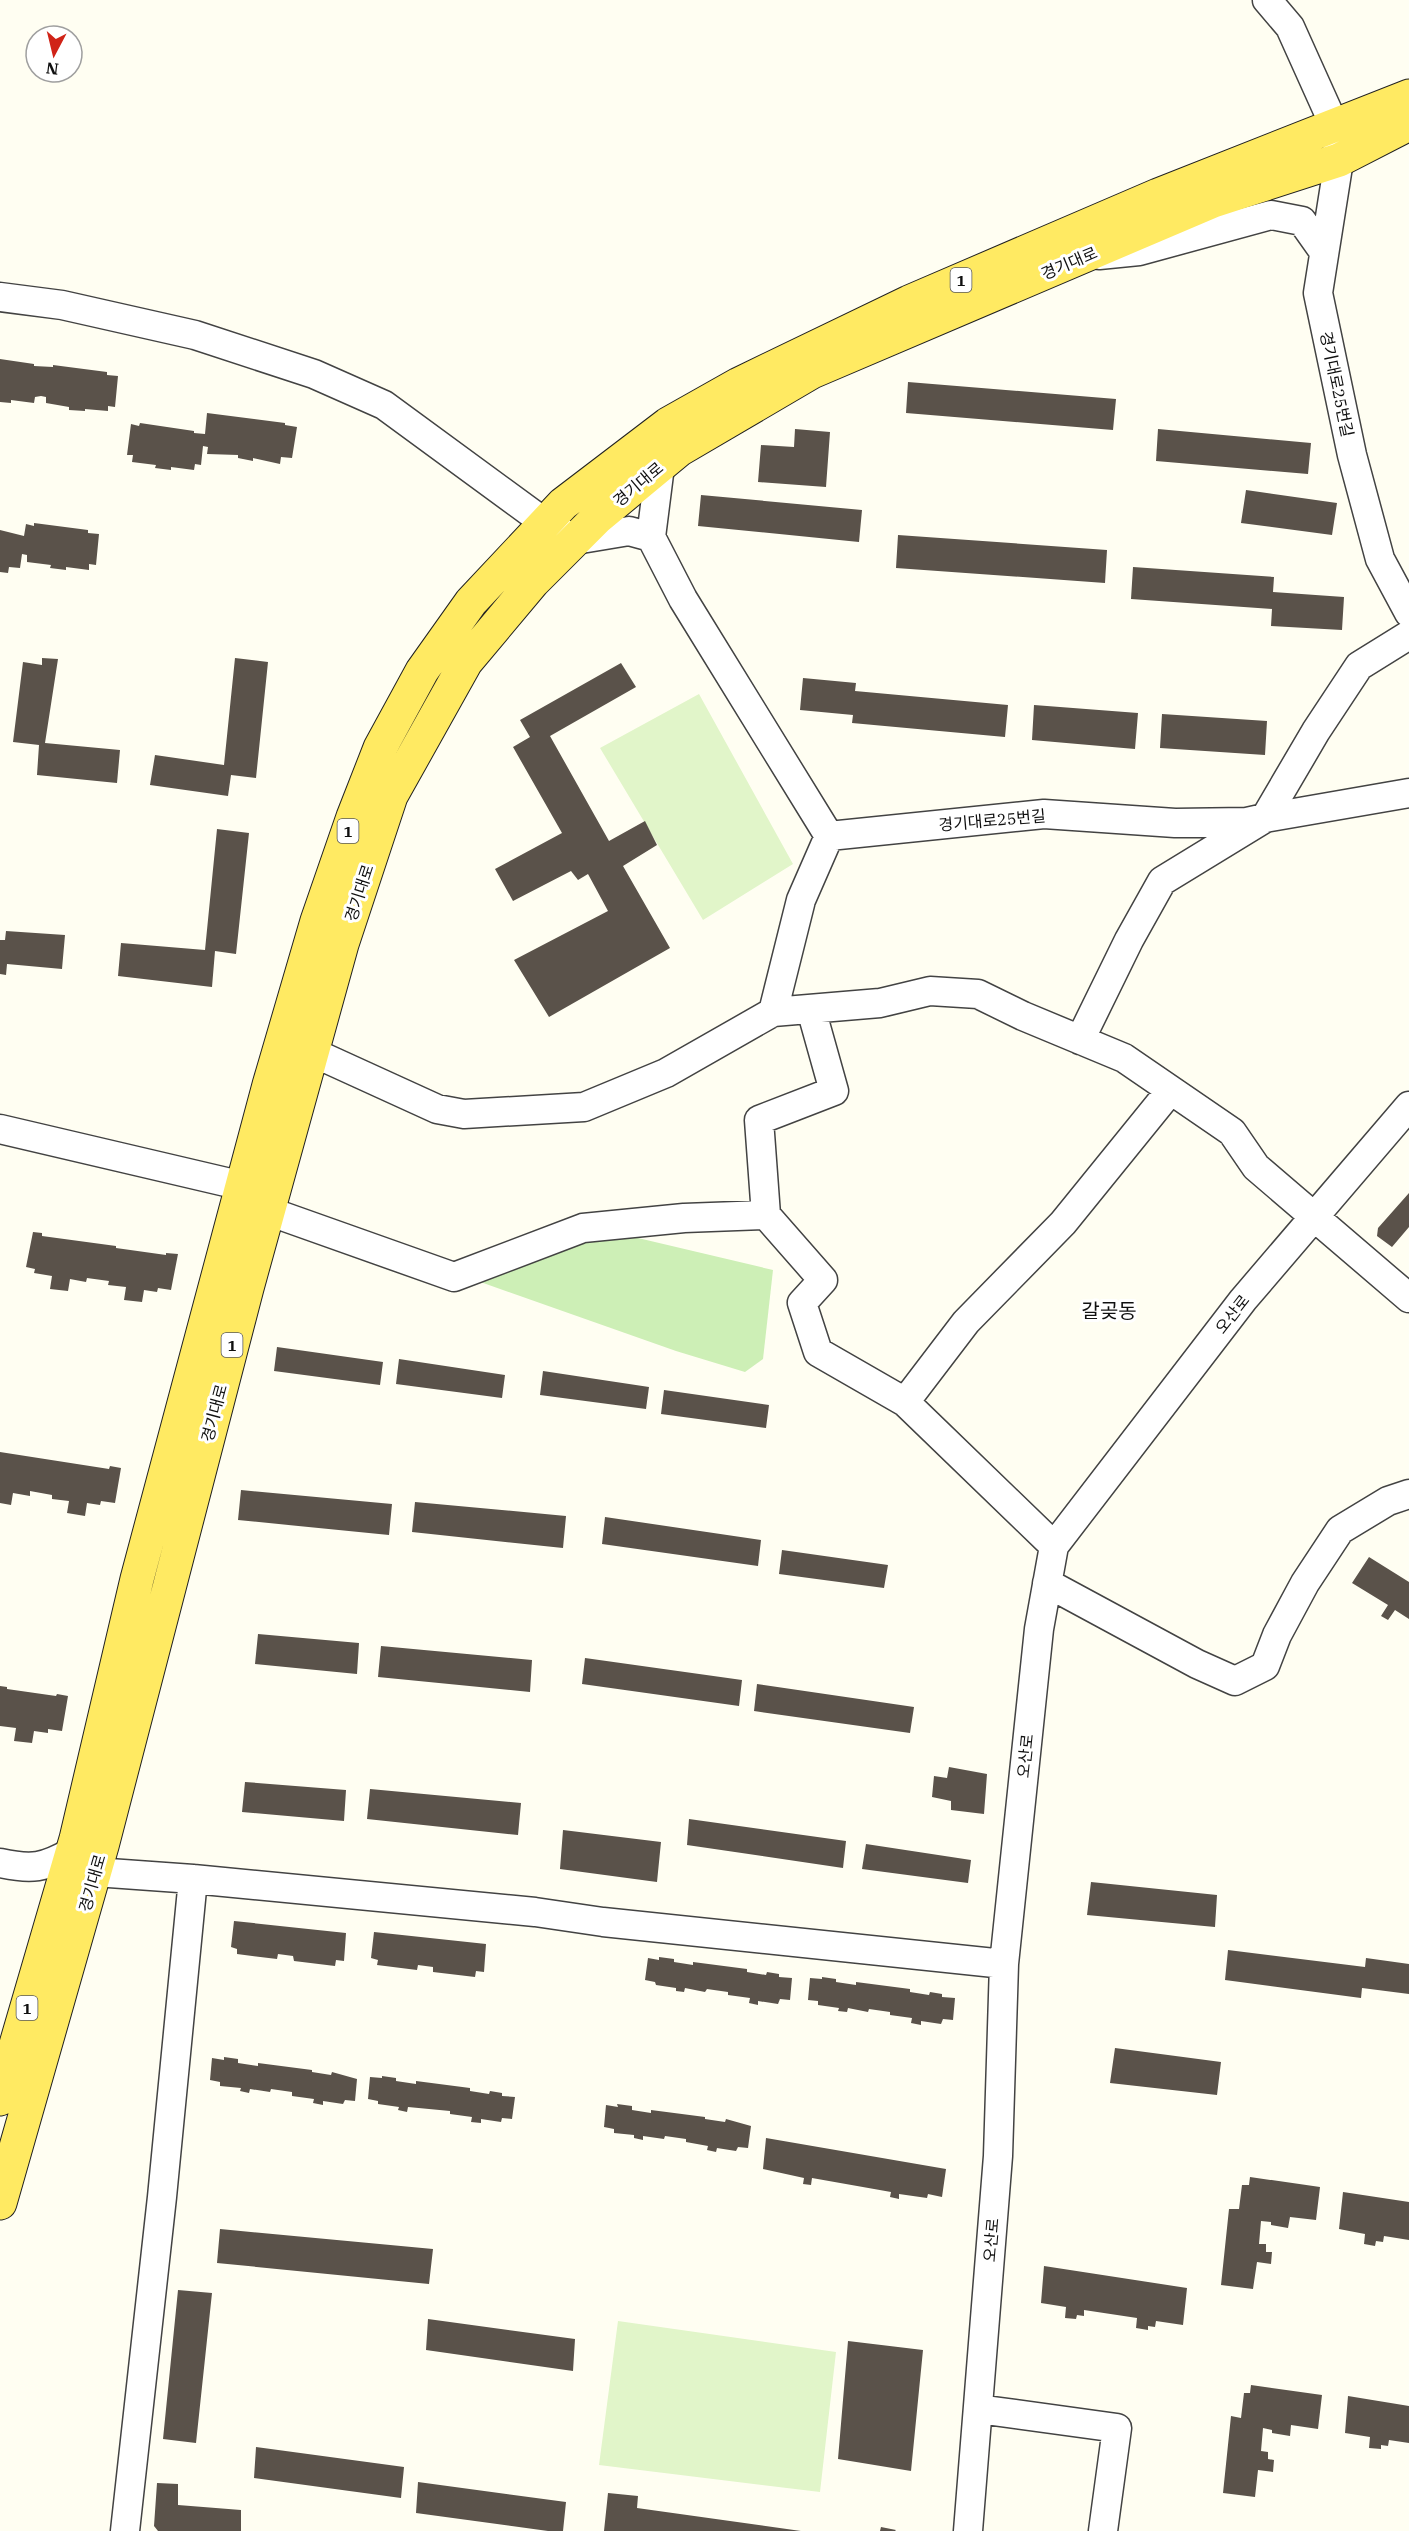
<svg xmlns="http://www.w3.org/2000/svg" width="1409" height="2531" viewBox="0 0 1409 2531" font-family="'IBM Plex Serif','Noto Sans KR',serif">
<rect width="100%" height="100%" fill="#fffef2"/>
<path fill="#cdefb6" d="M621 1234 773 1270 763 1359 745 1372 676 1351 472 1279 576 1235Z"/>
<path fill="#e1f5c9" d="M699 694 793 864 703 920 600 748Z
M618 2321 836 2352 820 2492 599 2465Z"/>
<path fill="#5a524a" d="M0 359 34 364V366L53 367V365L107 372V375L118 376 115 407 108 406V411L85 409V411L69 410V407L46 403V397L41 396 35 397 34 403 11 400V403L0 402Z
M908 382 1116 399 1113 430 906 413Z
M207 413 285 423V425L297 427 292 458 281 457 280 464 253 458V461L238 458V455L207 454 208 447 203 446 201 465 195 464 194 470 171 467V470L155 468 156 465 132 462 133 455H127L131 424 139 426 140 423 194 431V433L205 434Z
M795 429 830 432 826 487 758 482 761 445 794 447Z
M1158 429 1311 443 1308 474 1156 461Z
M1246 490 1337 503 1332 535 1241 523Z
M701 495 862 510 859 542 698 526Z
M34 523 88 530V533L99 534 96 565 89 564V570L66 567V570L50 568 51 565 27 562V555L22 554 20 568 9 567 8 573 0 572V530L24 536 26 524 34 526Z
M898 535 1107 550 1105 583 896 568Z
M1133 567 1274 577 1273 592 1344 597 1342 630 1271 626 1272 609 1131 599Z
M42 658 58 659 45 743 120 750 117 783 37 775 39 745 13 742 23 662 42 665Z
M235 658 268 662 256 778 231 775 228 796 150 785 155 755 224 765Z
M621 663 636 687 550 736 609 841 645 821 657 845 623 866 670 948 549 1017 514 960 608 911 588 874 578 880 571 871 513 901 495 869 562 833 513 747 530 737 520 720Z
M803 678 856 683 855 691 1008 705 1005 737 852 723 853 715 800 710Z
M1034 705 1138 713 1135 749 1032 740Z
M1162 714 1267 721 1265 755 1160 748Z
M217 829 249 833 236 954 215 951 212 987 118 976 121 943 205 950Z
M6 931 65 935 62 969 7 964 6 975 0 974V940H5Z
M1409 1193V1227L1392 1247 1377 1236 1378 1228Z
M33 1232 42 1233V1236L116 1246V1248L166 1255V1253L178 1254 171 1290 158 1288 157 1292 144 1290 142 1302 124 1300 126 1287 108 1285 109 1281 87 1278 86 1282 70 1279 68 1291 50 1289 52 1276 34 1273 35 1269 26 1267Z
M277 1347 383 1362 380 1385 274 1371Z
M399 1359 505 1375 502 1398 396 1384Z
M543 1371 649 1387 646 1409 540 1395Z
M664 1390 769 1405 766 1428 661 1414Z
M0 1452 109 1469 110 1466 121 1468 115 1503 101 1501 100 1505 87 1503 85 1516 67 1513 69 1501 52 1499V1495L30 1491V1496L13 1493 11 1505 0 1503Z
M241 1490 392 1504 389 1535 238 1520Z
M415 1502 566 1516 563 1548 412 1532Z
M605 1517 761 1540 758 1566 602 1544Z
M782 1550 888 1565 884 1588 779 1574Z
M1369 1557 1409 1582V1619L1395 1610 1388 1620 1381 1616 1388 1605 1352 1583Z
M258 1634 359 1643 357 1674 255 1664Z
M381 1646 532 1660 530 1692 378 1677Z
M585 1658 742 1680 739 1706 582 1684Z
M757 1684 914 1707 910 1733 754 1711Z
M0 1686 7 1687V1689L56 1696 57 1694 68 1696 62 1731 48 1729V1733L34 1731 32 1743 14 1741 16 1728 0 1726Z
M949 1767 987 1774 984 1814 951 1810V1801L932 1797 934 1776 947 1778Z
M245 1782 346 1790 344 1821 242 1812Z
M370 1789 521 1803 518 1835 367 1819Z
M689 1819 846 1841 843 1868 687 1845Z
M563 1830 661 1842 657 1882 560 1869Z
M866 1844 971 1860 968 1883 862 1869Z
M1091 1882 1217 1895 1215 1927 1087 1915Z
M234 1921 346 1933 344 1961 336 1960 335 1966 294 1961 293 1956 278 1954 277 1959 237 1954V1949L231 1947Z
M374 1932 486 1944 484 1972 476 1971 475 1977 433 1972V1967L418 1965 417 1970 377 1965 378 1960 371 1958Z
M1228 1950 1365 1967 1366 1958 1409 1964V1994L1362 1988 1361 1998 1225 1980Z
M659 1957 674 1959V1962L693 1965V1962L747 1969V1972L766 1975 767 1972 779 1974V1977L792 1978 790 2000 780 1999 778 2004 758 2001V2005L749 2003 750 1998 728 1995V1992L707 1989 705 1992 685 1988 684 1992 676 1991V1988L656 1985 655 1982 645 1980 648 1958 659 1960Z
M822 1977 836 1979V1982L856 1985V1982L910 1989V1992L929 1995 930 1992 942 1994V1997L955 1998 953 2020 943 2019 941 2024 921 2021V2025L911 2023 912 2018 890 2015V2012L869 2009 868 2012 848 2008 847 2012 838 2011 839 2008 818 2005V2001L808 2000 810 1978 822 1979Z
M1115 2048 1221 2062 1217 2095 1110 2083Z
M224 2057 238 2059V2063L258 2066V2063L312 2070V2072L331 2075 332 2072 357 2079 355 2101 345 2100 343 2104 323 2101V2105L313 2103 314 2099 292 2096V2092L271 2089 270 2092 250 2089 249 2093 240 2091 241 2088 220 2086V2082L210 2080 212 2058 224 2060Z
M382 2076 396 2078V2081L416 2084V2081L470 2088V2091L489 2094 490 2091 502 2093V2096L515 2097 512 2119 502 2118 501 2122 481 2119V2123L471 2122 472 2117 450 2114V2111L408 2107 407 2112 398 2110 399 2107 378 2104V2101L368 2099 370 2077 382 2078Z
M617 2104 632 2106V2110L651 2113V2110L705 2117V2119L725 2122 726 2119 751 2126 748 2148 738 2147 736 2151 717 2148 716 2152 707 2150 708 2146 686 2142V2139L665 2136 664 2139 643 2136V2140L634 2138V2135L614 2133V2129L604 2127 606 2105 618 2107Z
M766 2138 946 2169 942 2197 928 2194 927 2198 899 2194V2199L890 2197 891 2192 812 2178 811 2185 803 2184 804 2178 763 2169Z
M1250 2177 1320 2187 1316 2220 1290 2217 1288 2228 1271 2225V2222L1261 2221 1259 2244H1266V2252H1272L1271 2264 1257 2262 1253 2289 1221 2285 1229 2209H1239L1242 2185H1249Z
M1343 2192 1409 2202V2240L1384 2236 1383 2242 1376 2241 1375 2246 1364 2244 1365 2234 1339 2229Z
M220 2229 433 2249 429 2284 217 2263Z
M1044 2266 1187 2288 1183 2325 1156 2321 1155 2327 1148 2326V2330L1136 2328 1137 2318 1084 2310V2316L1077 2315 1076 2319 1065 2318 1066 2307 1041 2303Z
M178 2290 212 2293 196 2443 163 2439Z
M428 2319 575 2339 573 2371 426 2350Z
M848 2341 923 2350 911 2471 838 2459Z
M1251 2385 1322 2395 1318 2429 1291 2425 1290 2436 1272 2433V2430L1263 2428 1261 2451 1268 2452V2459L1274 2460 1273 2472 1258 2470 1255 2497 1223 2493 1231 2416 1241 2418 1244 2393H1250Z
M1348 2396 1409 2406V2443L1389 2440 1388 2446 1381 2445V2449L1369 2448 1370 2437 1345 2433Z
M256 2447 404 2467 401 2498 254 2478Z
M418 2482 566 2502 563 2531H548L416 2513Z
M157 2483 178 2484V2505L241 2510V2531H158L154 2526Z
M608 2493 638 2496 637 2508 801 2531H604Z
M881 2527 896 2530 895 2531H880Z"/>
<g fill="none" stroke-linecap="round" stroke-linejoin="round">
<defs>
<path id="minor" d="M1267 0 1290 27 1335 127 1339 160 1318 293 1352 455 1380 559 1409 613
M1099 255 1139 251 1271 215 1302 221 1324 252
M0 297 62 305 195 335 314 374 384 405 545 523 575 540 629 531 651 537
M651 537 683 599 829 836 1044 814 1175 823 1247 822 1265 818 1316 731 1359 666 1409 635
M651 537 660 466
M773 1012 801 900 829 836
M1080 1040 1129 940 1162 881 1265 818 1409 793
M292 1073 308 1062 323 1057 437 1109 464 1114 584 1107 666 1073 773 1012 880 1003 930 991 978 994 1023 1016 1124 1058 1232 1132 1256 1167 1409 1298
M0 1129 243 1186 268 1211 454 1277 583 1228 684 1218 766 1215 823 1280 802 1303 818 1352 905 1402
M766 1215 759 1120 834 1091 811 1009
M1054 1546 905 1402 966 1322 1063 1223 1170 1091
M1047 1583 1197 1664 1235 1681 1265 1666 1277 1635 1305 1583 1340 1530 1388 1501 1409 1494
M0 1863C32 1870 44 1868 72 1852
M95 1872 193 1879 535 1912 603 1922 1004 1964
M978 2409 1117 2428 1103 2531
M125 2531 162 2197 193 1879
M968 2531 998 2156 1004 1964 1039 1629 1054 1546 1243 1300 1409 1106"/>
<path id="major" d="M0 2099 76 1839 137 1579 269 1085 317 921 353 817 380 748 422 671 471 602 563 504 668 424 739 384 909 302 1158 195 1409 96
M0 2203 102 1846 247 1288 342 944 391 796 466 662 533 582 597 518 679 450 812 372 1213 201 1339 160 1409 124"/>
</defs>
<use href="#minor" stroke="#434343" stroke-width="31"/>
<use href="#major" stroke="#212121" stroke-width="35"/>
<use href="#minor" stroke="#fff" stroke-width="28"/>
<use href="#major" stroke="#ffea62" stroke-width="33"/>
</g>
<g text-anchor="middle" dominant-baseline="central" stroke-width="6" stroke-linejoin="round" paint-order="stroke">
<g fill="#fff" stroke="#585858" stroke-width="1.5">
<rect x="950.5" y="268" width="21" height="24" rx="4.5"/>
<rect x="337.5" y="819" width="21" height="24" rx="4.5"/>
<rect x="221.5" y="1333" width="21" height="24" rx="4.5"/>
<rect x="16.5" y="1996" width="21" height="24" rx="4.5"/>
</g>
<g font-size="15" font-weight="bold" fill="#101010">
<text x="961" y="280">1</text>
<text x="348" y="831">1</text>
<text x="232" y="1345">1</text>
<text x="27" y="2008">1</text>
</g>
<g font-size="16" fill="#101010" stroke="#fff">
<text transform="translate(1069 263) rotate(-23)">경기대로</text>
<text transform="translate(1337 384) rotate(78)">경기대로25번길</text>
<text transform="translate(638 484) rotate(-40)">경기대로</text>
<text transform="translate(992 820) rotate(-5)">경기대로25번길</text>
<text transform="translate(359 893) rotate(-72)">경기대로</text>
<text transform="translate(1232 1314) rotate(-52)">오산로</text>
<text transform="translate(214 1413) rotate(-75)">경기대로</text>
<text transform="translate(1025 1756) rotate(-84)">오산로</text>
<text transform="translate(92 1883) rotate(-74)">경기대로</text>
<text transform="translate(991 2240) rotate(-85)">오산로</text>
</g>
<g font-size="20" fill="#101010" stroke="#fff">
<text x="1109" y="1310">갈곶동</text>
</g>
</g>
<g transform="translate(54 54) rotate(187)"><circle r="28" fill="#ffffff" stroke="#9f9f9f" stroke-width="1.5"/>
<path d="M0-4.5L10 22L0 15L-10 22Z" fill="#d02317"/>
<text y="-9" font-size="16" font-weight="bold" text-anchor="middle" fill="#101010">N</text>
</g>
</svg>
